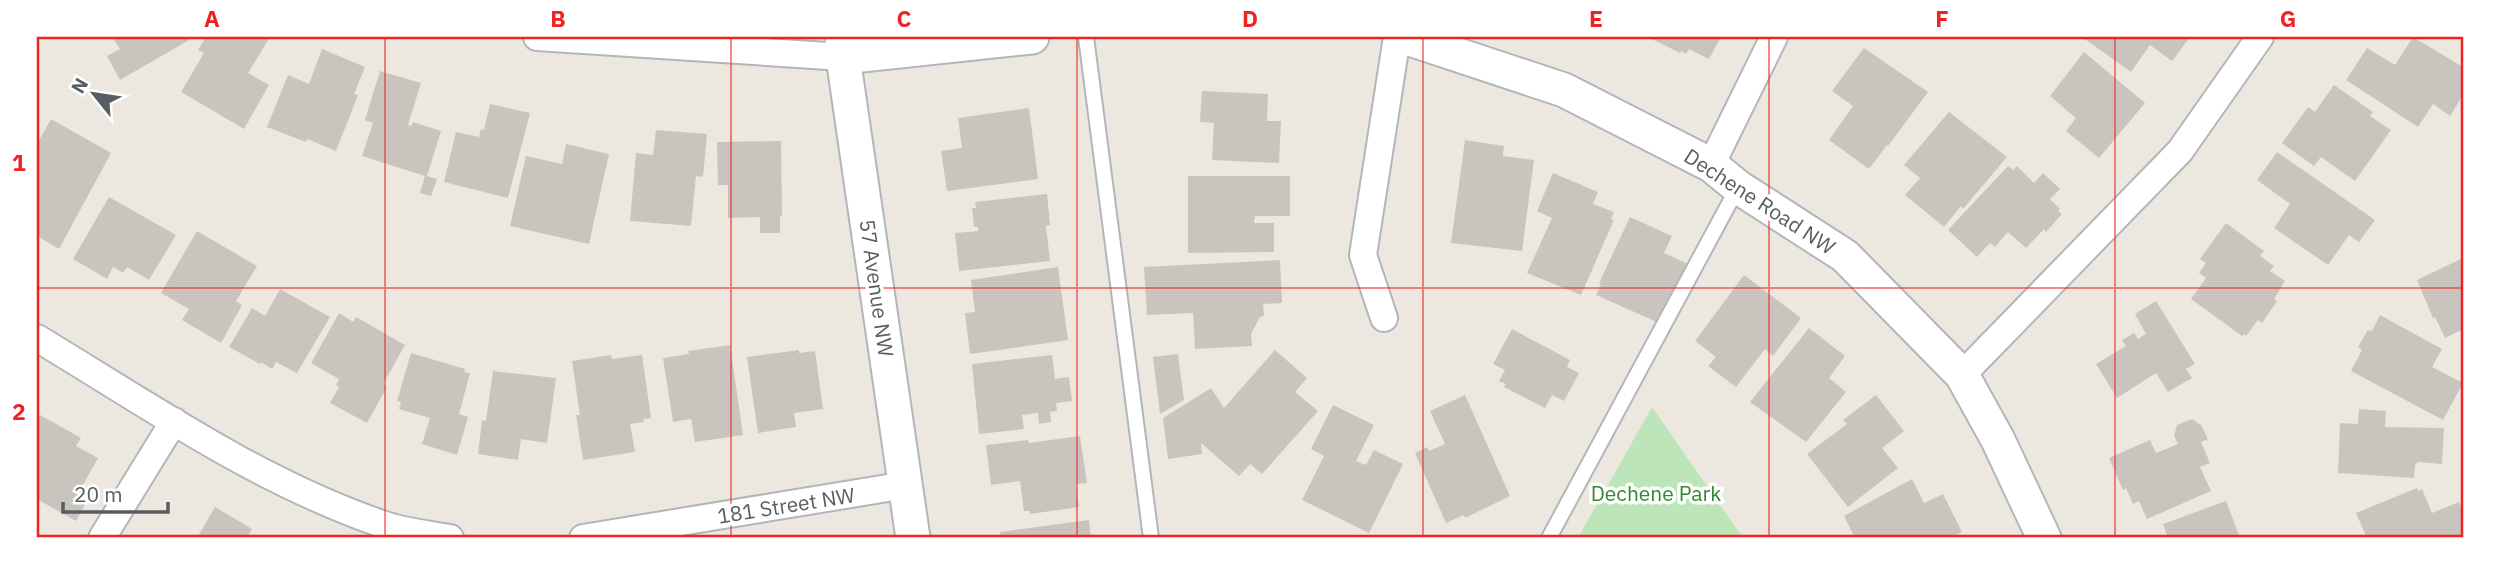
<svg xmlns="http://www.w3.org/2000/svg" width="2500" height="575" viewBox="0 0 2500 575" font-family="'IBM Plex Sans',sans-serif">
<rect width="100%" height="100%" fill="#ece8df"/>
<path fill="#bde5ba" d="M1652 407 1743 538H1578Z"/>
<path fill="#c9c5be" d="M112 37H187L189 40 120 80 107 56 120 49Z
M206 37H270L248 73 269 85 244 129 181 92 204 53 198 50Z
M1648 37H1721L1709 59 1689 49 1686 54 1681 51 1680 53Z
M2082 37H2190L2172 61 2150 45 2131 72Z
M2413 37 2463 67V95L2450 116 2433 104 2418 127 2346 80 2367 48 2395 65Z
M1864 48 1928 92 1888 146 1887 145 1869 169 1829 140 1853 106 1832 91Z
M322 49 365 67 354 94 358 95 336 151 307 139 306 142 267 127 288 75 309 84Z
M2084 52 2145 103 2099 158 2066 131 2076 118 2050 96Z
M380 71 421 83 408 125 411 126 413 122 441 131 427 176 437 179 431 196 420 193 425 176 362 156 373 123 365 120Z
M2334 85 2373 112 2370 116 2391 130 2355 181 2321 157 2314 166 2282 143 2308 107 2315 112Z
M1202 91 1268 94 1267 121H1281L1279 163 1212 160 1214 123 1200 122Z
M490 104 530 113 508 198 444 182 456 132 479 137 481 129 484 130Z
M1029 108 1038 179 947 191 941 151 962 148 958 118Z
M1949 112 2007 157 1963 209 1961 206 1944 227 1905 195 1920 178 1904 165Z
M51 119 111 153 59 249 37 236V144Z
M656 130 707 134 703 177 696 176 691 226 630 221 636 153 653 155Z
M1465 140 1504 146 1503 156 1534 160 1522 251 1451 243Z
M781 141 782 216H780V233H760V217L728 218V185H718L717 142Z
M566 144 609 154 589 244 510 226 526 156 562 164Z
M2277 152 2375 220 2359 242 2349 235 2328 265 2274 228 2290 204 2257 180Z
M2008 166 2013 170 2017 166 2034 183 2043 173 2060 189 2050 199 2060 209 2058 211 2062 214 2046 232 2044 229 2026 248 2008 232 1995 247 1990 243 1977 257 1948 230Z
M1553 173 1598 192 1593 204 1614 212 1611 219 1614 220 1581 295 1527 273 1552 218 1537 211Z
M1188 176H1290V216H1255L1254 223H1274V252L1188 253Z
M1047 194 1050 225 1046 226 1050 261 959 271 955 233 978 231V227H974L972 208H976L975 202Z
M109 197 176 235 149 280 127 267 123 273 113 267 107 279 73 259Z
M1630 217 1672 236 1664 253 1688 264 1659 323 1596 295 1601 285 1599 283Z
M2226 223 2264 251 2260 256 2274 266 2270 271 2285 281 2274 299 2277 301 2262 323 2258 320 2246 336 2244 334 2242 336 2191 299 2206 278 2199 273 2206 263 2200 259Z
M197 231 257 266 236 301 242 305 221 343 182 320 189 309 161 293Z
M2463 258V329L2445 338 2435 317 2433 318 2417 280Z
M1280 260 1282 303 1263 304 1264 316 1260 317 1251 334 1252 346 1195 349 1193 313 1147 315 1144 267Z
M1058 267 1068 340 970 354 965 313 975 312 971 280Z
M1744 275 1801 318 1773 356 1765 349 1736 387 1708 366 1716 357 1695 341Z
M280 289 330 317 297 373 276 362 272 369 261 362 260 364 229 347 252 308 265 316Z
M2156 301 2195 364 2186 369 2192 378 2168 392 2156 373 2117 398 2096 364 2126 346 2122 340 2134 333 2138 339 2146 334 2135 314Z
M339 313 353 322 356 317 405 345 383 384 387 387 367 423 330 403 339 387 336 385 339 379 311 363Z
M2380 315 2442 349 2432 367 2463 383 2443 420 2351 371 2362 350 2358 347 2368 330 2372 331Z
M1809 328 1845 356 1829 378 1846 392 1806 442 1750 402Z
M1512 329 1570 360 1567 367 1579 373 1564 401 1552 395 1545 408 1504 387 1506 384 1499 381 1505 370 1493 364Z
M730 345 743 435 695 442 691 419 673 422 663 358 689 354 688 351Z
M799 350V353L815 351 823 409 794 413 796 427 758 433 747 357Z
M1275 350 1307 378 1295 392 1318 411 1262 474 1250 464 1239 476 1201 443 1202 454 1168 459 1163 418 1211 388 1224 408Z
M411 353 465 369 464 372 470 373 459 414 468 417 457 455 422 444 430 418 399 409 401 402 397 401Z
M1178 354 1184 400 1160 414 1153 357Z
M611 355 612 359 642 355 651 418 643 419 644 422 630 424 635 452 583 460 576 415H580L572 361Z
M1052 355 1055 379 1069 377 1072 401 1056 403 1057 411 1050 412 1051 422 1039 424 1038 413 1022 415 1024 429 979 434 972 364Z
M493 371 556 378 547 443 521 439 518 460 478 454 482 420 486 421Z
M1465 395 1510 496 1465 518 1464 515 1446 523 1415 453 1427 447 1429 451 1445 444 1430 411Z
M1876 395 1904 431 1882 448 1898 468 1848 507 1807 454 1847 424 1843 420Z
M1333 405 1374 425 1356 461 1366 465 1374 450 1403 464 1369 533 1302 500 1324 456 1311 449Z
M2359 409 2386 411 2385 427 2444 428 2442 464 2418 462 2415 465 2414 478 2338 473 2340 423 2358 424Z
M40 415 81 438 76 446 98 458 76 497 86 503 76 521 37 499V421Z
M2192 419 2201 425 2208 439 2201 442 2210 463 2200 467 2211 491 2147 519 2139 501 2133 504 2126 488 2123 490 2109 458 2150 440 2156 453 2178 444 2174 436 2177 425Z
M1080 436 1087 483 1076 484 1079 507 1030 514V511H1024L1020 481 991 485 986 445 1028 440 1029 443Z
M1912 479 1924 503 1943 494 1962 532 1949 538H1855L1844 516Z
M2417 488 2418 491 2422 489 2432 513 2459 502 2463 513V538H2367L2356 513Z
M2226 501 2240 538H2168L2163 524Z
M215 507 252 529 247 538H197Z
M1089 520 1091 538H1000V532Z"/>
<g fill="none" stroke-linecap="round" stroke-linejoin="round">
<defs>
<path id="service" d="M1086 37 1151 538
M1549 538 1738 187"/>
<path id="minor" d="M537 37 843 57
M1711 165 1774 37
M1384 318 1363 255 1397 37
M37 338C148 405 259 482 382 524 403 532 428 534 450 538
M1962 375 2180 151 2260 37
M102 538 174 421
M583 538 906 485"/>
<path id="tertiary" d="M842 37 843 57 913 538
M1404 37 1564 90 1711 165 1738 187 1845 256 1962 375 1998 440 2044 538
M843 57 1032 37"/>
</defs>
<use href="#service" stroke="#b2b6bb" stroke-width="18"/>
<use href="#minor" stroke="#b2b6bb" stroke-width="30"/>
<use href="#tertiary" stroke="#b2b6bb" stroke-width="37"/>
<use href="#service" stroke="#fff" stroke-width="14"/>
<use href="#minor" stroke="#fff" stroke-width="26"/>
<use href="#tertiary" stroke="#fff" stroke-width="33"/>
</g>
<path fill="none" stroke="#ef2422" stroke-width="2" stroke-opacity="0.55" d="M385 37V538M731 37V538M1077 37V538M1423 37V538M1769 37V538M2115 37V538M37 288H2463"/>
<g text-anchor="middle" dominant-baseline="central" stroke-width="7" stroke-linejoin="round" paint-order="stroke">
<g font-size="21" fill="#585d61" stroke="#fff">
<text transform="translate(1760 201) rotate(33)">Dechene Road NW</text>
<text transform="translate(877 288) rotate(82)">57 Avenue NW</text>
<text transform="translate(786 505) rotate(-9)">181 Street NW</text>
</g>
<g font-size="21" fill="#338731" stroke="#fff">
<text x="1656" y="493">Dechene Park</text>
</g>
</g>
<rect width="2500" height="575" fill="none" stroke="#ffffff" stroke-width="77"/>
<g transform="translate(94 94) rotate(300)" stroke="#ffffff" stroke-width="5" paint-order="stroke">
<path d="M0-5L12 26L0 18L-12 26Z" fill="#585d61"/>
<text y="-10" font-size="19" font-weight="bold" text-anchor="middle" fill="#585d61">N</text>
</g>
<path d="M63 502v10h105v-10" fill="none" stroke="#585d61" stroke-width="3.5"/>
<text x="74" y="502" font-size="21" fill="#585d61" stroke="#ffffff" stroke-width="5" paint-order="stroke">20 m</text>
<rect x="38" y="38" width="2424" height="498" fill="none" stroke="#ef2422" stroke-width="2.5"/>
<g font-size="23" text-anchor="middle" font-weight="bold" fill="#ef2422">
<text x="212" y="27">A</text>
<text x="558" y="27">B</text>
<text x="904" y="27">C</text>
<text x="1250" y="27">D</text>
<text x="1596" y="27">E</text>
<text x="1942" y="27">F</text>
<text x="2288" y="27">G</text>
<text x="19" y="171">1</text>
<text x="19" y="420">2</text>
</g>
</svg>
